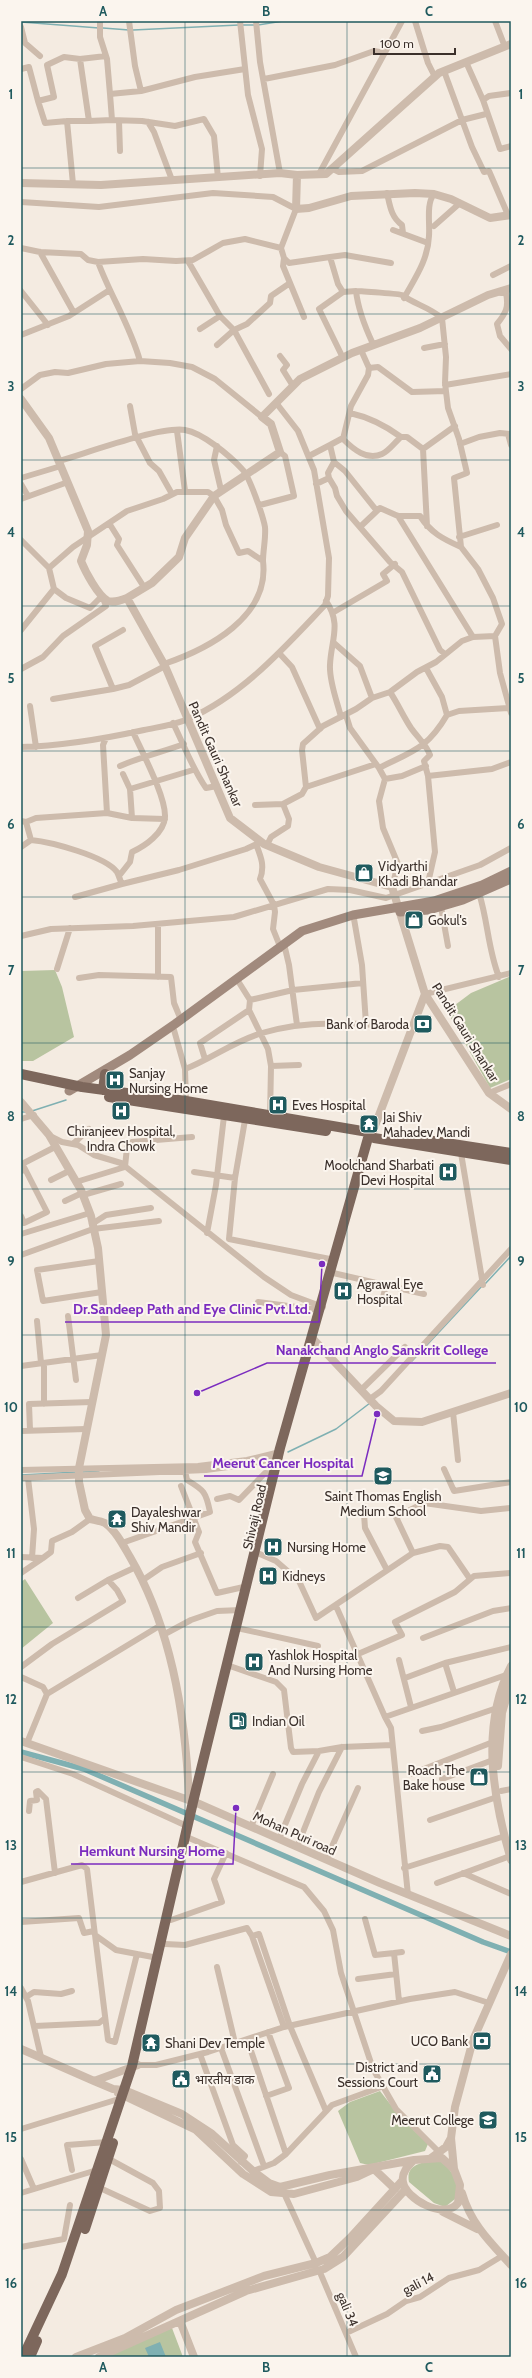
<svg xmlns="http://www.w3.org/2000/svg" width="532" height="2378" viewBox="0 0 532 2378" font-family="Cabin,'Noto Sans Devanagari',sans-serif">
<rect width="100%" height="100%" fill="#f4ebe1"/>
<path fill="#b8c4a0" d="M55 970 62 987 74 1037 33 1061H21V971Z
M511 976V1079L490 1088 447 1011 471 993Z
M25 1579 53 1623 21 1649V1582Z
M380 2091 401 2118 428 2144 425 2151 369 2165 360 2163 338 2111 350 2102Z
M439 2160C454 2173 459 2178 455 2199L445 2207 434 2203 409 2182C405 2163 425 2162 439 2160Z
M172 2328 183 2357H105Z"/>
<path fill="#7fb0b2" d="M160 2342 166 2357H149L145 2348Z"/>
<g fill="none" stroke-linecap="round" stroke-linejoin="round">
<path stroke="#7fb0b2" stroke-width="1.5" d="M21 22 99 28
M242 25H255
M258 25 283 21
M103 28 129 30
M133 30 239 25
M32 1111 66 1100
M21 1112H26
M485 1284 511 1256
M412 1361 482 1286
M288 1452 336 1429 370 1403
M82 1472 99 1471
M21 1475 77 1472"/>
<path stroke="#7fb0b2" stroke-width="5.5" d="M21 1752 84 1769 483 1942 511 1952"/>
<path stroke="#cdbbac" stroke-width="6" d="M100 21V37L107 59 110 94
M129 21 135 66 141 91 195 77 245 69
M240 21 248 95 262 149 260 176
M256 21 260 62 280 173
M415 21 428 63 435 77
M495 21 505 47
M21 27 25 43 40 56
M106 56 80 59 89 121 112 120
M466 62 483 100 500 149 511 146
M21 69 29 67 38 101
M444 71 472 147 484 172 489 171 508 215
M264 79 335 65 374 51 385 53
M141 91 110 94 112 120 142 121 175 126 204 119 214 136 218 178
M483 100 489 96 511 93
M67 121 45 123 38 101 54 97 47 65 64 57 80 59
M119 121 120 151
M148 122 154 132 172 180
M333 169 339 172 362 171 462 120 486 114
M319 174 402 21
M73 184 67 121H89
M387 193C390 206 391 217 402 225L403 233
M21 202 99 207 213 193 273 197 296 209 281 248 245 239 223 243 193 260 176 261 143 259 98 262 88 260 81 254 40 252 21 248
M434 226 460 203
M393 230 428 243
M281 248 284 258 289 263 330 257 338 284 343 292 356 291C358 309 365 327 373 344L377 343
M40 252 74 313
M330 257 345 255 391 263
M284 258 283 266 304 317
M188 261 220 316 200 329
M98 262C111 297 130 325 140 361
M493 275 511 266
M21 291 48 325
M501 293H506C509 307 506 313 497 324L500 336 511 349
M404 298C415 278 428 260 429 236 430 222 426 204 434 194
M220 316 234 330 247 324 270 303 271 296 290 283
M21 335 69 316 108 291
M217 345 234 330 269 394
M424 348 445 344
M361 350 369 368 368 375 351 406 343 439C353 449 367 461 382 454 389 451 395 442 401 437H407L423 449 455 426
M280 356 287 365 283 370 293 386
M343 358 319 309 343 292
M369 368 378 367 412 392 446 391
M445 385 511 374
M21 389 40 375 55 372 68 373 106 364 140 361 170 363 192 367 215 379 262 417
M130 406 135 434 150 463 159 471 172 494
M350 413C368 417 386 426 401 437
M177 431 185 491
M508 434 511 445
M460 444 479 437 500 433 511 434
M217 446 214 460 221 490
M423 449 427 526
M309 456 330 445
M59 461C87 453 160 426 185 430 203 433 230 456 242 469 249 475 263 516 265 527 266 538 263 550 263 561
M334 462 345 471 377 511
M21 478 61 466
M329 478 335 488 337 496 346 511 390 562 402 572 440 650 445 654
M21 484 28 496
M316 484 329 478 328 473 334 462 330 445 343 438
M21 499 68 482
M260 505 294 496 285 456 280 452
M398 516 473 637
M109 523 119 539 117 545 144 587
M360 527 380 508 398 516H420C431 533 443 539 461 547
M459 537 497 525
M21 540 49 568 54 589 66 598 90 608 102 596 106 606 63 636 43 657 21 669
M49 568 73 547 127 511 163 499 177 492H208L214 496 222 510 226 525 239 553 248 551 263 561C270 617 208 649 164 664
M326 601C342 624 331 640 330 665 329 681 337 701 341 717
M334 612 387 581 383 574 395 564
M21 630 54 589
M123 630 95 646 113 689 129 685 165 666
M495 636 500 673 511 713
M334 643 360 666 372 698
M279 653 292 667 320 729
M426 668 442 697 447 715
M390 692C398 704 403 716 411 728 418 738 426 744 430 755L424 761 428 776
M53 699 113 689
M30 706 36 747
M346 715 350 728 379 768 385 779 379 801 383 828 398 864 392 887
M173 723C184 745 192 768 206 788L217 786
M21 747C63 746 103 739 144 730 158 727 175 725 188 719 243 695 285 647 325 605L328 596 329 558 314 470 298 431 277 404
M120 766C141 757 162 752 184 744
M379 768C413 751 427 749 447 715L459 711 508 708
M123 774 130 789 132 818
M385 779 402 776 426 766
M306 787 376 764
M130 789 193 770
M255 805 283 804
M107 813 132 818 165 819
M21 821 26 822 36 818 107 813 103 745 106 738
M26 822 31 840
M256 844C261 857 265 866 260 879L274 905 275 912 273 929 281 949
M267 845 271 837 288 826 289 819 283 804 302 794 306 787 302 750 303 744 323 726 356 709 372 698 390 692 417 672 436 662 462 641 473 637 495 636 502 624 493 598 478 569 461 547 454 478 467 473 459 439 448 408 445 383 446 357 442 318C429 307 414 304 402 295 400 294 361 291 356 291
M21 847 31 840C51 842 105 856 117 872 119 875 120 881 122 884L179 870 246 849 261 842
M119 876 130 862 132 852C145 846 164 833 165 817 166 797 142 752 133 732
M428 883 435 852 428 776 492 769 511 762
M479 893C488 921 488 950 499 977
M75 897 122 884
M441 907 448 946
M354 919 362 965 366 1024
M21 936 51 929 133 926 234 917 328 889 350 890 386 898 480 865 511 848
M285 948 289 965 297 1025
M57 969 70 928
M158 977V924
M79 978 99 975 171 977 174 1003 181 1020
M238 981 250 1000 249 1010 268 1049 271 1066 270 1118
M425 994 511 973
M250 1000 293 990 363 983
M174 1030 185 1069 186 1101
M205 1059 200 1043 249 1010
M271 1066 299 1065
M185 1069C211 1059 234 1041 262 1033 310 1018 364 1024 413 1028
M489 1093 511 1084
M21 1119 34 1115
M245 1120 235 1178 229 1239 335 1260
M50 1136 62 1142 78 1145 94 1155 121 1163 264 1277 291 1295 323 1307
M73 1144 89 1129
M461 1153 483 1285
M21 1171 25 1169 22 1164 55 1147
M194 1172 235 1178
M51 1180 69 1171
M76 1182 125 1167 127 1147 132 1142 192 1137
M83 1195 121 1184
M65 1201 82 1193
M21 1216 24 1223 47 1212 25 1169
M92 1224 106 1215 151 1208
M207 1233 216 1185 224 1116
M21 1234 90 1213
M21 1255 93 1229 159 1221
M99 1261 37 1270 43 1301 102 1292
M329 1272 424 1294
M258 1302 319 1310
M382 1302 386 1285
M68 1316 76 1380
M37 1321 41 1363
M44 1363V1404
M21 1366 102 1355
M361 1390 405 1347
M370 1399 381 1391 511 1249
M453 1412 458 1460
M30 1430 29 1404 92 1402
M21 1431 86 1429
M444 1469 454 1491 511 1482
M21 1470 198 1466 247 1460 280 1452
M21 1478 206 1470 250 1464 280 1457
M28 1478 34 1529 32 1558
M181 1486 199 1532 195 1542 217 1593 248 1586
M217 1499 230 1496 239 1500 265 1473 274 1474
M364 1514 365 1528 387 1570
M122 1543 210 1512C206 1492 204 1490 187 1480L185 1471
M255 1552 276 1561 299 1581 316 1618 413 1553 396 1517 424 1503 481 1511 511 1508
M413 1553 440 1546 448 1547 470 1579
M21 1557 43 1558 51 1552 52 1541 72 1532 90 1519
M21 1573 43 1558
M143 1580 162 1567 201 1553
M78 1598 108 1580
M336 1606 385 1717 506 1675
M237 1628 318 1646
M163 1635 191 1620 217 1611 241 1610
M423 1638 493 1611 511 1608
M358 1654 402 1635 395 1622 455 1592 474 1576 511 1573
M399 1660 411 1707
M227 1665 276 1682 284 1690 291 1748 293 1752 319 1751
M21 1667 52 1644 123 1601 117 1590 108 1580 136 1567
M21 1677 43 1687 47 1694
M405 1678 445 1663
M454 1692 445 1663 511 1647
M385 1717 391 1728 408 1895
M422 1731 441 1727 497 1708
M27 1743 47 1694 161 1625
M21 1757 73 1774 189 1827
M411 1774 493 1742
M442 1779 493 1760
M501 1791 511 1789
M29 1811 30 1801 37 1800 36 1792 38 1791 46 1799 55 1873
M430 1820 497 1797
M251 1827 273 1774
M189 1838 304 1887 324 1911 333 1930 341 1973 373 2069 396 2109 439 2152
M279 1839 302 1784 319 1751 342 1747 392 1745
M297 1847 319 1792 342 1747
M326 1860 358 1788
M404 1868 505 1836
M463 1873 511 1894
M21 1882 82 1865 87 1869 95 1935 116 1950 158 1958
M437 1883 510 1856
M365 1919 375 1955 394 1953
M171 1920 222 1902 214 1879 226 1853
M21 1922 79 1918 84 1933 94 1931
M95 1935 108 2040 115 2042 137 1954
M165 1944 185 1945 247 1928 252 1936
M217 1967 235 2043
M358 1979 396 1974
M21 1988 28 2001 41 2057
M26 1997 34 1992 61 1994 72 1991
M399 2001 394 1953 402 1952
M35 2026 99 2023 104 2019
M284 2027 252 1936 259 1934 290 2026 326 2111
M247 2039 286 2154
M221 2048 264 2166
M200 2054 233 2145 245 2156 241 2162
M138 2065H156L208 2052 284 2027 410 1999 455 1992 489 2003
M266 2096 289 2088 268 2032
M21 2129 122 2098
M21 2159 34 2189
M72 2170 67 2145 107 2142
M253 2171 274 2163 286 2154 332 2105 381 2087
M100 2188 150 2211 160 2208 159 2191 153 2183 109 2159
M283 2191 316 2263
M21 2193 97 2170
M21 2247 64 2239 70 2205
M319 2270 356 2357
M346 2333 387 2314 406 2301 420 2297 449 2278 479 2270 502 2256"/>
<path stroke="#cdbbac" stroke-width="8" d="M297 175 326 174 439 73 511 44
M21 183 101 185 280 173 297 175 296 209 309 208 351 196 415 193 434 194 451 199 490 218 511 215
M21 399 49 438 88 531 87 545 81 561C85 571 98 596 108 601 115 603 122 600 127 598L165 666 230 818 264 844 319 867 392 887 425 994 489 1093 511 1109
M127 598 152 583 179 557 185 538 214 496 280 452 271 424 262 417 300 379 352 353 420 328 488 295 511 288
M21 1102 49 1135 81 1190 91 1216 98 1248 106 1335 79 1468V1482L85 1510 90 1519C94 1520 101 1521 105 1523 116 1531 123 1545 130 1557 172 1629 186 1718 189 1800
M373 1131 425 994
M311 1339 314 1340 376 1406 394 1421 422 1422 511 1393
M511 1666C480 1726 493 1798 511 1860
M21 1741 197 1803 380 1883 511 1936
M498 1766 502 1713 511 1682
M21 2049 94 2081 113 2089 124 2090 182 2114 211 2133 253 2171 269 2183 280 2187 330 2175 414 2160
M94 2081 138 2065
M118 2093 196 2130 243 2174 271 2192 294 2194 357 2177 374 2169 395 2189
M431 2158 446 2147 451 2138
M454 2169 442 2158 414 2160C408 2166 401 2173 403 2182 405 2198 444 2221 458 2203L460 2185 454 2169 451 2138 455 2107 473 2040 511 1954
M462 2193C471 2224 490 2242 511 2265
M443 2212 477 2229
M180 2321 194 2357
M76 2357 125 2338 176 2310 264 2276 316 2263 330 2257 350 2238 402 2181
M99 2357 246 2291 324 2269 343 2257 406 2189"/>
<path stroke="#a18a7d" stroke-width="9" d="M400 912 429 910 463 900 511 879
M69 1091 130 1055 175 1024 302 931 353 915 434 901 482 885 511 871"/>
<path stroke="#7d675c" stroke-width="10" d="M21 1074 82 1087 186 1101 368 1132
M103 1090 105 1074
M109 1097 326 1131
M401 1136 511 1153
M374 1138 511 1160
M85 2229 113 2143
M23 2357 62 2274 132 2066 193 1802 280 1448 368 1138
M30 2357 37 2341"/>
</g>
<path fill="none" stroke="#1f5a5e" stroke-width="1" stroke-opacity="0.55" d="M185 21V2357M347 21V2357M21 168H511M21 314H511M21 460H511M21 606H511M21 751H511M21 897H511M21 1043H511M21 1189H511M21 1335H511M21 1481H511M21 1627H511M21 1772H511M21 1918H511M21 2064H511M21 2210H511"/>
<defs>
<symbol id="shop-square" viewBox="-11 -11 22 22"><rect x="-9" y="-9" width="18" height="18" rx="4" fill="#1f5a5e" stroke="#fbf5ee"/><path d="M-5-2.5h2.3a2.7 3.5 0 0 1 5.4 0H5L5.5 6h-11ZM-1.5-2.5h3a1.5 2.3 0 0 0-3 0Z" fill="#fff"/></symbol>
<symbol id="bank-square" viewBox="-11 -11 22 22"><rect x="-9" y="-9" width="18" height="18" rx="4" fill="#1f5a5e" stroke="#fbf5ee"/><path d="M-6-4H6V4H-6ZM0-2.3a2.3 2.3 0 1 0 0 4.6a2.3 2.3 0 1 0 0-4.6Z" fill="#fff"/></symbol>
<symbol id="hospital-square" viewBox="-11 -11 22 22"><rect x="-9" y="-9" width="18" height="18" rx="4" fill="#1f5a5e" stroke="#fbf5ee"/><path d="M-5-5h3v3.5h4V-5h3V5h-3V1.5h-4V5h-3Z" fill="#fff"/></symbol>
<symbol id="temple-square" viewBox="-11 -11 22 22"><rect x="-9" y="-9" width="18" height="18" rx="4" fill="#1f5a5e" stroke="#fbf5ee"/><path d="M0-6L5-2H3V0L6.5 2.5H4V6H1.5V3h-3V6H-4V2.5H-6.5L-3 0V-2H-5Z" fill="#fff"/></symbol>
<symbol id="school-square" viewBox="-11 -11 22 22"><rect x="-9" y="-9" width="18" height="18" rx="4" fill="#1f5a5e" stroke="#fbf5ee"/><path d="M0-5L7-2L0 1L-7-2ZM-4 1L0 2.5L4 1V4Q0 6-4 4Z" fill="#fff"/></symbol>
<symbol id="fuel-square" viewBox="-11 -11 22 22"><rect x="-9" y="-9" width="18" height="18" rx="4" fill="#1f5a5e" stroke="#fbf5ee"/><path d="M-5.5-6h7V0h2V4h1.3V-2.5L3-4.5l.8-.8L6-3V5H2.5V1h-1V6h-7ZM-4.2-4.7v3.2H.2V-4.7Z" fill="#fff"/></symbol>
<symbol id="civic-square" viewBox="-11 -11 22 22"><rect x="-9" y="-9" width="18" height="18" rx="4" fill="#1f5a5e" stroke="#fbf5ee"/><path d="M-.6-6.5H3V-4.5H.6V-3L4-1V1h2V6H-6V1h2V-1L-.6-3ZM-1.2 2.5V6h2.4V2.5Z" fill="#fff"/></symbol>
<symbol id="university-square" viewBox="-11 -11 22 22"><rect x="-9" y="-9" width="18" height="18" rx="4" fill="#1f5a5e" stroke="#fbf5ee"/><path d="M0-5L7-2L0 1L-7-2ZM-4 1L0 2.5L4 1V4Q0 6-4 4Z" fill="#fff"/></symbol>
</defs>
<g fill-rule="evenodd">
<use href="#shop-square" x="353" y="862" width="22" height="22"/>
<use href="#shop-square" x="403" y="909" width="22" height="22"/>
<use href="#bank-square" x="412" y="1013" width="22" height="22"/>
<use href="#hospital-square" x="104" y="1069" width="22" height="22"/>
<use href="#hospital-square" x="267" y="1094" width="22" height="22"/>
<use href="#hospital-square" x="110" y="1100" width="22" height="22"/>
<use href="#temple-square" x="358" y="1113" width="22" height="22"/>
<use href="#hospital-square" x="437" y="1161" width="22" height="22"/>
<use href="#hospital-square" x="332" y="1280" width="22" height="22"/>
<use href="#school-square" x="372" y="1465" width="22" height="22"/>
<use href="#temple-square" x="106" y="1508" width="22" height="22"/>
<use href="#hospital-square" x="262" y="1536" width="22" height="22"/>
<use href="#hospital-square" x="257" y="1565" width="22" height="22"/>
<use href="#hospital-square" x="243" y="1651" width="22" height="22"/>
<use href="#fuel-square" x="227" y="1710" width="22" height="22"/>
<use href="#shop-square" x="468" y="1766" width="22" height="22"/>
<use href="#bank-square" x="471" y="2030" width="22" height="22"/>
<use href="#temple-square" x="140" y="2032" width="22" height="22"/>
<use href="#civic-square" x="421" y="2063" width="22" height="22"/>
<use href="#civic-square" x="170" y="2068" width="22" height="22"/>
<use href="#university-square" x="477" y="2109" width="22" height="22"/>
</g>
<g text-anchor="middle" dominant-baseline="central" stroke-width="4" stroke-linejoin="round" paint-order="stroke">
<g font-size="13" fill="#3b302b" stroke="#fbf5ee">
<text transform="translate(216 754) rotate(66)">Pandit Gauri Shankar</text>
<text transform="translate(466 1032) rotate(58)">Pandit Gauri Shankar</text>
<text transform="translate(254 1517) rotate(-77)">Shivaji Road</text>
<text transform="translate(295 1833) rotate(24)">Mohan Puri road</text>
<text transform="translate(418 2283) rotate(-27)">gali 14</text>
<text transform="translate(348 2309) rotate(67)">gali 34</text>
</g>
<g font-size="13" fill="#3b302b" stroke="#fbf5ee" text-anchor="start">
<text x="378" y="866">Vidyarthi<tspan x="378" dy="15">Khadi Bhandar</tspan></text>
<text x="428" y="920">Gokul's</text>
<text x="409" y="1024" text-anchor="end">Bank of Baroda</text>
<text x="129" y="1073">Sanjay<tspan x="129" dy="15">Nursing Home</tspan></text>
<text x="292" y="1105">Eves Hospital</text>
<text x="383" y="1117">Jai Shiv<tspan x="383" dy="15">Mahadev Mandi</tspan></text>
<text x="121" y="1131" text-anchor="middle">Chiranjeev Hospital,<tspan x="121" dy="15">Indra Chowk</tspan></text>
<text x="434" y="1165" text-anchor="end">Moolchand Sharbati<tspan x="434" dy="15">Devi Hospital</tspan></text>
<text x="357" y="1284">Agrawal Eye<tspan x="357" dy="15">Hospital</tspan></text>
<text x="383" y="1496" text-anchor="middle">Saint Thomas English<tspan x="383" dy="15">Medium School</tspan></text>
<text x="131" y="1512">Dayaleshwar<tspan x="131" dy="15">Shiv Mandir</tspan></text>
<text x="287" y="1547">Nursing Home</text>
<text x="282" y="1576">Kidneys</text>
<text x="268" y="1655">Yashlok Hospital<tspan x="268" dy="15">And Nursing Home</tspan></text>
<text x="252" y="1721">Indian Oil</text>
<text x="465" y="1770" text-anchor="end">Roach The<tspan x="465" dy="15">Bake house</tspan></text>
<text x="468" y="2041" text-anchor="end">UCO Bank</text>
<text x="165" y="2043">Shani Dev Temple</text>
<text x="418" y="2067" text-anchor="end">District and<tspan x="418" dy="15">Sessions Court</tspan></text>
<text x="195" y="2079">भारतीय डाक</text>
<text x="474" y="2120" text-anchor="end">Meerut College</text>
</g>
</g>
<path fill="none" stroke="#7b2cbf" stroke-width="1.5" d="M322 1264L319 1322H65M197 1393L267 1363H496M377 1414L362 1476H204M236 1808L233 1864H71"/>
<g fill="#7b2cbf" stroke="#fbf5ee" stroke-width="1.5">
<circle cx="322" cy="1264" r="4"/>
<circle cx="197" cy="1393" r="4"/>
<circle cx="377" cy="1414" r="4"/>
<circle cx="236" cy="1808" r="4"/>
</g>
<g font-size="14" text-anchor="middle" font-weight="bold" fill="#7b2cbf" stroke="#fbf5ee" stroke-width="4" stroke-linejoin="round" paint-order="stroke">
<text x="192" y="1314">Dr.Sandeep Path and Eye Clinic Pvt.Ltd.</text>
<text x="382" y="1355">Nanakchand Anglo Sanskrit College</text>
<text x="283" y="1468">Meerut Cancer Hospital</text>
<text x="152" y="1856">Hemkunt Nursing Home</text>
</g>
<rect width="532" height="2378" fill="none" stroke="#fbf5ee" stroke-width="44"/>
<path d="M374 48v6h81v-6" fill="none" stroke="#3b302b" stroke-width="2"/>
<text x="380" y="48" font-size="12" fill="#3b302b" stroke="#fbf5ee" stroke-width="3" paint-order="stroke">100 m</text>
<rect x="22" y="22" width="488" height="2334" fill="none" stroke="#1f5a5e" stroke-width="1.5"/>
<g font-size="13" text-anchor="middle" font-weight="bold" fill="#1f5a5e">
<text x="103" y="16">A</text>
<text x="266" y="16">B</text>
<text x="429" y="16">C</text>
<text x="11" y="99">1</text>
<text x="521" y="99">1</text>
<text x="11" y="245">2</text>
<text x="521" y="245">2</text>
<text x="11" y="391">3</text>
<text x="521" y="391">3</text>
<text x="11" y="537">4</text>
<text x="521" y="537">4</text>
<text x="11" y="683">5</text>
<text x="521" y="683">5</text>
<text x="11" y="829">6</text>
<text x="521" y="829">6</text>
<text x="11" y="975">7</text>
<text x="521" y="975">7</text>
<text x="11" y="1121">8</text>
<text x="521" y="1121">8</text>
<text x="11" y="1266">9</text>
<text x="521" y="1266">9</text>
<text x="11" y="1412">10</text>
<text x="521" y="1412">10</text>
<text x="11" y="1558">11</text>
<text x="521" y="1558">11</text>
<text x="11" y="1704">12</text>
<text x="521" y="1704">12</text>
<text x="11" y="1850">13</text>
<text x="521" y="1850">13</text>
<text x="11" y="1996">14</text>
<text x="521" y="1996">14</text>
<text x="11" y="2142">15</text>
<text x="521" y="2142">15</text>
<text x="11" y="2288">16</text>
<text x="521" y="2288">16</text>
<text x="103" y="2372">A</text>
<text x="266" y="2372">B</text>
<text x="429" y="2372">C</text>
</g>
</svg>
